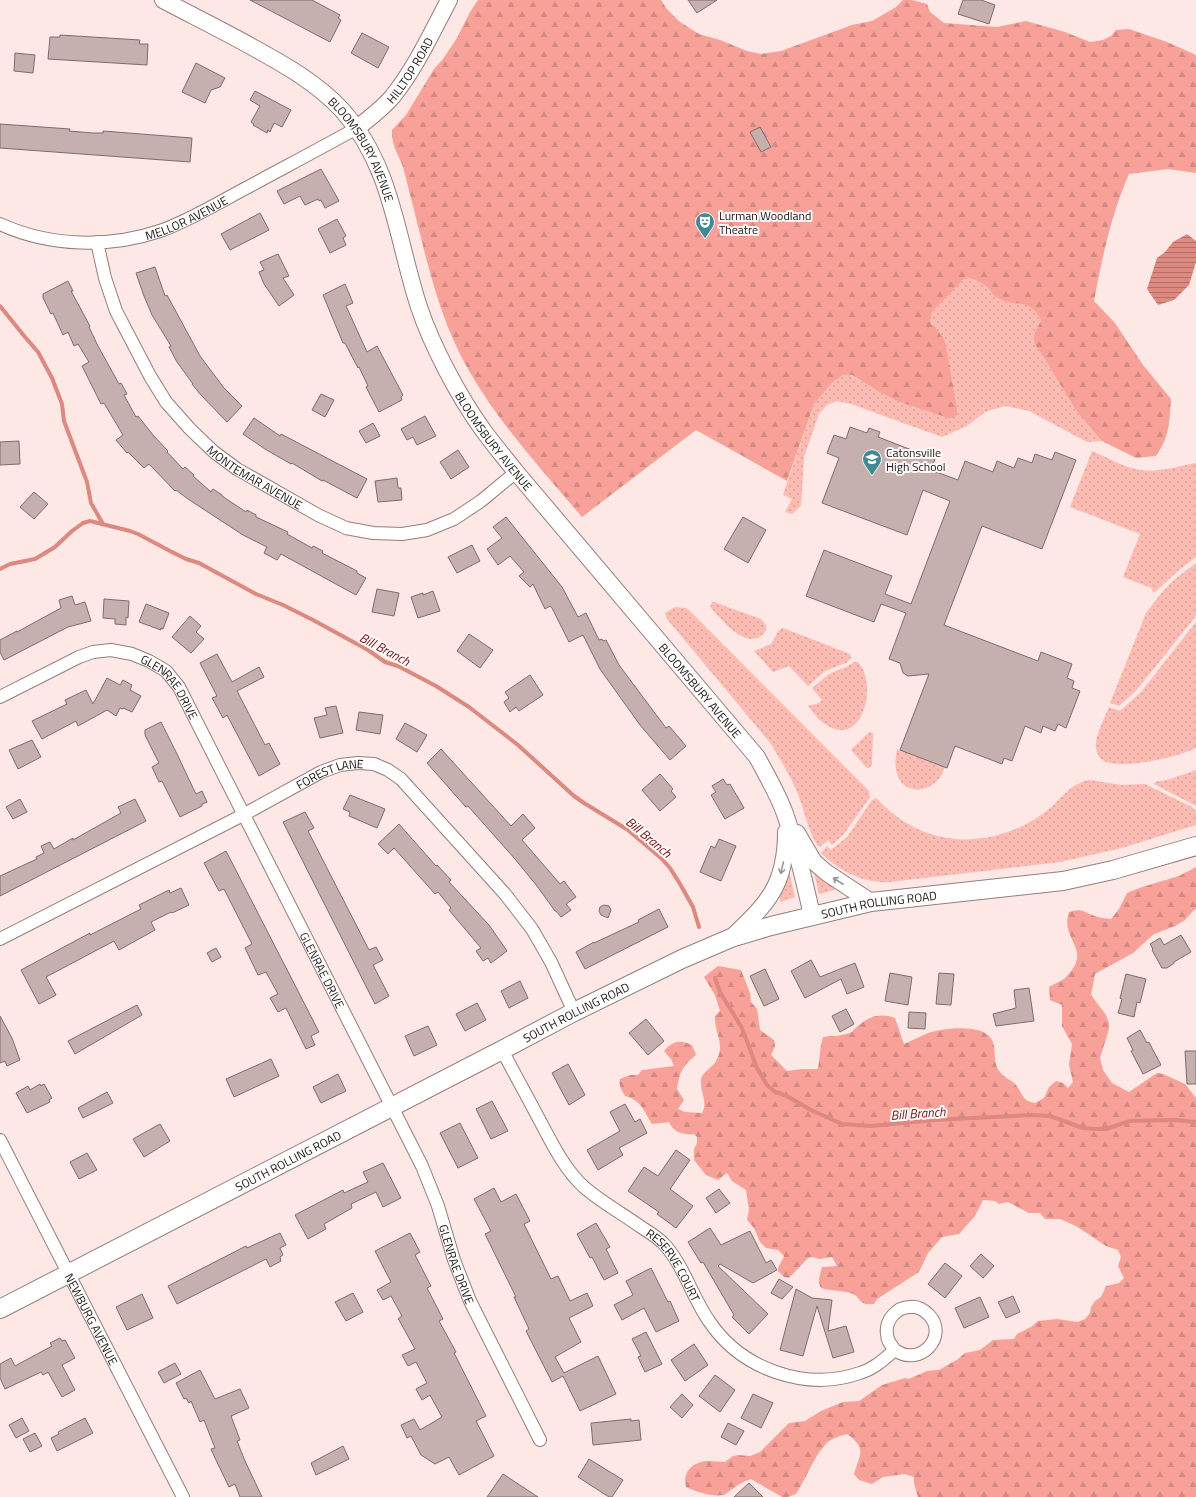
<svg xmlns="http://www.w3.org/2000/svg" width="1196" height="1497" viewBox="0 0 1196 1497" font-family="'Titillium Web',sans-serif">
<defs>
<pattern id="grass-dots" width="8" height="8" patternUnits="userSpaceOnUse"><rect width="8" height="8" fill="#fcbcb4"/><path d="M2 2h.1M6 6h.1" fill="none" stroke="#d7a19a" stroke-width="1.8" stroke-linecap="round"/></pattern>
<pattern id="forest-firs" width="22" height="20" patternUnits="userSpaceOnUse"><rect width="22" height="20" fill="#f7a198"/><path d="M5 1l3.5 6h-7zM16 11l3.5 6h-7z" fill="#d38a82"/></pattern>
<pattern id="water-rules" width="6" height="5" patternUnits="userSpaceOnUse"><rect width="6" height="5" fill="#dd8980"/><path d="M0 2.5h6" fill="none" stroke="#b26f68"/></pattern>
</defs>
<rect width="100%" height="100%" fill="#fee8e5"/>
<path fill="url(#grass-dots)" d="M966 277 986 285 997 299 1029 305 1037 312 1041 319C1036 332 1028 338 1039 350L1077 412 1102 441 1087 442 1029 411 1005 406 985 412 967 426 942 437 851 404 836 401 827 405 819 414 804 457 801 506 792 514 785 512 792 499 783 495 814 404 833 382 843 375H851L879 392 899 402 948 418 935 327 930 323 932 312Z
M1092 451C1107 457 1124 468 1141 470 1159 473 1178 466 1196 463V557L1179 570 1154 593 1151 588 1123 577 1140 534 1070 507Z
M1196 563V616L1136 691 1119 706 1110 703 1146 613 1163 591 1175 579Z
M712 602H714L761 619 766 625C767 629 765 633 761 636 744 648 722 620 712 609L710 607Z
M675 607 686 608 690 611 869 791 870 797 844 834 832 845 828 840 820 847 818 846C808 831 805 813 799 797 792 778 781 761 771 744L667 619 665 613Z
M1196 622V748C1178 757 1125 769 1106 762 1100 760 1097 754 1096 748 1094 738 1105 717 1109 707L1120 711 1141 692Z
M783 628 850 654 851 658 846 663 825 671 808 686 789 666 773 672 754 651 771 644 779 630Z
M854 662H858C879 685 862 750 825 724 818 720 813 712 808 706L819 703 822 700 812 688 829 674 846 667Z
M869 732 873 733V735L872 765 869 768H867L851 750Z
M897 749 945 767C935 800 886 799 897 749Z
M1196 770V806L1154 784 1155 782 1170 779Z
M1090 780 1121 785 1145 784 1192 807 1196 811V825L1122 848 1060 862 890 882C862 883 841 872 821 853L827 846 831 850 847 837 872 800 876 798C887 809 898 819 912 826 954 849 1006 841 1044 813 1060 802 1069 783 1090 780Z
M813 868 836 886 834 890 819 894Z
M789 871 795 897 780 902V898L777 896Z"/>
<path fill="url(#forest-firs)" d="M478 0H661L666 8 680 22 699 34 720 40 747 51 761 54 781 51 852 25 872 21 896 7 903 0H912L927 4 930 12 944 23 997 27 1026 21 1065 32 1090 42 1103 40 1111 36 1116 30 1129 29 1167 42 1196 55V173L1168 169 1129 174C1111 215 1102 258 1094 301L1115 323 1143 365 1171 399C1169 423 1170 436 1156 456L1136 458 1102 441 1077 412 1039 350C1028 338 1036 332 1041 320 1029 297 1018 308 999 299 993 297 991 290 986 286 981 282 972 279 966 277L932 312 930 323 935 327 945 341 957 409V415L953 418H948L899 402 879 392 852 375H843L833 382 814 404 787 481 696 430 582 517C538 465 490 414 459 352 436 305 425 253 412 202 409 191 406 178 403 167 398 154 391 144 392 130L406 115 434 69 443 59 457 38 470 12Z
M1196 867V909L1193 911 1185 920 1175 926 1154 934 1133 953 1095 974 1091 995 1106 1015 1109 1023V1029L1100 1058 1103 1070 1112 1083 1129 1092 1157 1073 1163 1074 1185 1084 1196 1098V1497H918L914 1484V1477L905 1474 883 1477 872 1484 859 1480 854 1474C860 1454 867 1448 847 1434 840 1436 831 1438 825 1445 813 1458 806 1479 796 1494L788 1497H782L751 1479C738 1483 735 1488 724 1495 713 1497 696 1492 686 1487 682 1471 694 1461 709 1461 715 1461 720 1462 725 1462L733 1456 738 1455 750 1456 760 1452 789 1423 805 1421 821 1411 843 1402 859 1401 882 1385 905 1378 909 1379 927 1371 939 1370 958 1359 965 1353 980 1350 993 1340 1014 1339 1017 1334 1031 1327 1038 1321 1057 1319 1078 1322 1085 1319 1090 1313 1091 1307 1095 1301 1101 1297 1106 1286 1119 1283 1124 1278 1118 1266 1121 1257 1118 1250 1106 1246 1076 1226 1060 1219H1045L1040 1213H1029L1008 1202 999 1204 995 1201 983 1200 975 1216 959 1234 942 1237 928 1253 919 1272 877 1299 874 1304C857 1306 862 1296 850 1293 840 1290 830 1291 821 1288 817 1281 820 1275 822 1267L837 1266 832 1257 820 1259 812 1257 808 1258 789 1278 784 1277 778 1271C778 1265 782 1262 784 1256L778 1250 766 1248 760 1242 754 1228 747 1220 749 1210 746 1190 732 1181 727 1173 718 1180 706 1175 694 1160V1149L697 1143V1137L694 1134C683 1135 673 1132 669 1122L652 1124C644 1111 641 1100 625 1096 622 1091 618 1085 620 1079L630 1075H638L642 1070 674 1066 671 1059 664 1051C674 1040 679 1040 692 1045L696 1055C682 1066 680 1072 677 1089L684 1100 678 1109 685 1112 702 1113C708 1103 701 1094 701 1083 700 1072 712 1069 716 1061 726 1044 714 1033 715 1016L720 1011 715 995 704 977 718 966 741 970 750 993 751 1002 757 1009 760 1030 774 1040 775 1046 771 1055 787 1071 801 1069H818L821 1045 823 1037C832 1036 844 1036 852 1032 854 1030 856 1027 859 1025 870 1016 881 1013 895 1018L904 1044C911 1041 919 1037 926 1034 941 1028 984 1023 992 1040 997 1050 992 1063 1000 1072 1004 1078 1012 1080 1016 1085 1023 1094 1022 1101 1035 1103L1044 1098 1049 1087 1056 1081 1063 1083 1068 1088 1073 1082 1069 1065 1072 1044 1062 1026V1005L1050 1000 1049 987C1053 984 1060 982 1065 978 1095 949 1059 940 1069 912 1085 908 1081 912 1095 916 1099 918 1106 918 1111 919L1119 909 1127 893 1142 887 1179 876Z"/>
<path fill="url(#water-rules)" d="M1187 234 1196 241V262L1189 285 1174 300 1158 305 1147 289 1157 258 1165 252 1173 242Z"/>
<g fill="none" stroke-linecap="round" stroke-linejoin="round">
<path stroke="#dd8980" stroke-width="4" d="M0 306 25 337 38 352 52 378 62 404 64 421 87 482 91 503 103 524
M0 569 10 564 35 559 55 547 72 531 83 523 90 521 130 531 138 534 170 551 186 559 199 563 256 594 283 605 313 620 368 650 385 662 398 666 436 686 469 707 518 745 574 796 584 803 628 830 661 858 670 868 680 884 693 907 699 927
M715 978 720 992 742 1028 757 1068 767 1085 775 1092 785 1095 811 1110 842 1124 871 1126 934 1120 1032 1115 1050 1116 1083 1128 1094 1129H1106L1130 1121 1175 1120 1196 1122"/>
</g>
<path fill="#c5b0ae" stroke="#7f6c69" d="M250 0H312L340 15 338 18 341 20 330 42Z
M688 0H717L697 13Z
M963 0H981L995 5 989 24 958 14Z
M362 33 389 47 378 68 351 53Z
M60 35 140 40 139 44H148L147 65 48 59 50 37H60Z
M15 53 35 55 33 73 14 71Z
M196 63 225 78 220 87 211 90 205 103 182 92Z
M255 91 291 110 282 127 274 123 270 132 268 130 267 133 253 125 254 124 251 122 260 106 250 100Z
M0 124 70 129 69 131 93 133H103V131L192 138 190 162 0 148Z
M760 127 771 147 761 152 750 132Z
M321 169 339 201 325 208 321 200 319 201 318 199 305 205 300 196 284 204 277 191Z
M260 213 269 230 230 250 221 234Z
M337 219 346 236 343 238 346 245 330 253 318 229Z
M278 254 289 276 283 278 294 295 279 306 264 284 259 272 264 270 260 262Z
M155 267 165 296 167 295 200 356 224 388 242 406 227 422 200 394 192 384H193L177 362 169 347 171 346 152 315 144 296 136 273Z
M68 281 73 291H71L90 326 89 327 98 346 119 384 121 383 127 394 124 395 136 417 138 416 153 435 168 451 167 452 183 469 185 467 194 475 193 476 211 492 213 489 222 495V496L246 512 247 510 256 515V517L288 532 287 534 312 548 313 546 323 551 322 553 357 571V573L366 578 356 595 281 554 277 560 264 553 267 547 243 535 188 499 176 490 175 491 149 464 144 468 128 452 127 453 116 440 123 435 104 403 101 404 82 366 89 362 78 344 74 346 68 332 63 335 53 313 51 314 43 298V294Z
M345 284 353 303 346 306 367 352 377 346 403 395 401 397 402 400 379 412 366 387 368 386 359 367 358 368 345 343H343L323 295Z
M321 394 334 400 325 417 312 410Z
M425 416 436 436 417 445 413 437 407 440 401 429Z
M254 418 280 436 281 434 367 479 357 498 323 480 322 481 292 463 291 464 265 449 243 434Z
M373 423 380 436 366 443 359 431Z
M850 427 867 433 869 428 880 432 878 437 935 459 931 470 958 480 965 461 993 472 997 461 1014 468 1018 458 1032 463 1035 454 1052 460 1055 452 1076 460 1042 549 982 526 944 625 1038 661 1041 652 1072 664 1067 678 1074 681 1072 688 1080 691 1066 728 1058 724 1055 731 1043 726 1041 733 1025 726 1012 761 1004 758 1002 764 955 746 947 768 900 750 929 674 908 676 903 673 900 663 889 659 906 613 881 604 874 622 806 596 824 550 892 576 885 594 911 604 950 501 923 490 907 535 822 503 839 458 827 453 834 435 846 439Z
M19 441 20 464 0 465V442Z
M458 450 469 467 451 479 440 462Z
M397 478 398 488H401L402 500 378 502 375 481Z
M34 492 48 504 34 519 20 507Z
M506 517 562 587 578 617 586 613 599 640 602 639 603 641 606 640 619 665 666 728 669 726 686 746 670 760 640 725 600 669 583 635 569 642 552 608 550 606 545 609 533 584 530 587 519 576 524 572 510 556 498 565 487 549 502 538 493 527Z
M743 517 766 530 748 563 724 549Z
M472 545 480 561 457 573 448 557Z
M377 589 399 593 394 616 372 612Z
M433 591 440 611 418 618 411 597 423 593V595Z
M72 596 75 605 85 602 91 621 68 627 4 660 0 652V640L17 631V632L61 608 59 600Z
M104 599 129 601 128 618 126 617V625L115 624V619L103 618Z
M146 604 169 613 163 629 161 628V630L139 622Z
M190 616 201 626 196 632 204 639 191 653 172 637Z
M469 634 493 650 480 668 457 651Z
M217 654 232 682 259 667 264 677 237 691 265 745 269 743 280 764 259 776 227 715 223 718 212 698 217 696 200 663Z
M530 675 543 695 519 711 516 707 510 712 504 702 509 698 505 692Z
M107 678 120 685 123 680 132 685 130 690 141 696 132 712 123 708V709L120 708 116 716 107 710 78 726 76 721 42 739 32 721 67 704 65 700 86 690 93 704Z
M336 706 343 733 320 738 314 718 327 715 325 708Z
M359 712 383 715 380 734 356 730Z
M161 722 177 754 193 788 196 794 202 791 207 802 202 804V806L180 817 162 781 159 782 152 767 159 763 145 735V730Z
M405 723 427 735 417 752 396 739Z
M32 740 41 757 18 769 9 750Z
M441 749 511 826 523 814 535 828 522 840 560 884 564 881 576 897 566 904 571 910 561 917 556 911H555L537 886 515 859 468 806 466 807 456 796 427 763Z
M660 774 673 789 671 791 676 797 660 811 642 790Z
M723 779 727 785 730 784 744 808 725 819 711 795 716 792 712 786Z
M350 795 385 809 377 828 349 816 350 812 343 809Z
M20 799 27 812 13 819 6 807Z
M135 799 146 821 0 896V876L37 859 36 857 44 853 41 846 50 842 54 849 73 838V840L121 813 118 807Z
M305 812 314 828 308 831 369 950 376 947 383 960 373 965 389 996 375 1004 284 824 283 822Z
M399 824 436 866 437 865 451 880 449 882 489 925 507 951 491 963 488 958 483 961 476 951 481 948 449 910 451 908 438 892 435 894 394 848 388 854 378 844Z
M719 839 736 846 721 881 700 872 711 846 715 848Z
M226 851 319 1032 311 1036 315 1045 306 1049 286 1008 278 1012 270 998 278 994 266 972 258 975 245 948 252 944 224 889 219 891 204 863Z
M181 888 189 905 172 913 171 912 151 922 155 930 119 950 114 941 46 977 56 995 39 1004 21 970 90 933V935L141 909 139 905 169 890 170 893Z
M604 905 609 906 611 910 608 918 601 915 599 911 600 907Z
M659 909 668 927 585 969 576 952 594 942V943L639 922 638 920Z
M1181 935 1191 952 1174 962V963L1167 968H1162L1152 950 1153 949 1150 944 1160 938 1164 945Z
M216 948 221 957 212 962 207 953Z
M811 960 820 977 855 963 864 987 847 994 841 979 805 998 791 971Z
M765 969 779 999 764 1006 750 976Z
M890 973 912 977 908 1005 885 1001Z
M939 973 954 974 951 1005 936 1004Z
M1126 974 1146 979 1140 1003 1137 1002 1134 1017 1118 1013 1122 999 1120 998Z
M520 981 528 998 509 1008 501 991Z
M1029 988 1034 1021 996 1026 993 1014 1016 1008 1014 990Z
M477 1003 486 1020 465 1031 456 1014Z
M137 1005 142 1015 75 1054 68 1041Z
M846 1009 854 1024 840 1032 832 1016Z
M909 1012 926 1013 925 1029 908 1028Z
M0 1016 12 1038 20 1060 7 1066 5 1061 0 1063Z
M646 1019 664 1041 648 1055 629 1033Z
M428 1026 437 1045 414 1056 405 1036Z
M1140 1030 1147 1043 1149 1042 1153 1050 1161 1065 1143 1074 1131 1051 1133 1050 1127 1038Z
M1185 1051H1196V1084H1187Z
M271 1059 279 1076 234 1097 226 1079Z
M568 1064 585 1095 569 1105 552 1073Z
M338 1074 346 1091 321 1103 313 1087Z
M40 1084 41 1086 44 1084 52 1098 49 1100 50 1102 27 1113 16 1093 28 1086 30 1090Z
M107 1092 113 1103 83 1118 78 1108Z
M492 1101 508 1131 491 1139 476 1109Z
M625 1104 635 1122 640 1119 647 1133 619 1148 623 1155 598 1170 587 1150 620 1131 610 1112Z
M460 1123 478 1158 458 1168 440 1133Z
M160 1124 170 1141 144 1157 133 1139Z
M676 1150 690 1160 670 1189 693 1206 676 1228 657 1214 659 1212 628 1191 644 1167 658 1176Z
M87 1153 97 1170 79 1179 70 1162Z
M383 1163 401 1198 383 1207 376 1192 351 1204 352 1208 324 1224 326 1229 308 1239 295 1215 343 1190 344 1193 368 1182 363 1172Z
M494 1188 501 1202 516 1194 530 1221 524 1224 551 1279 558 1276 570 1301 587 1293 593 1306 569 1318 581 1342 555 1357 564 1373 598 1356 616 1394 580 1411 563 1376 552 1382 526 1331 529 1329 514 1297H516L485 1234 491 1231 474 1199Z
M719 1189 730 1203 716 1213 706 1198Z
M596 1223 610 1247 606 1249 618 1273 604 1280 592 1257 590 1258 577 1234Z
M710 1228 721 1245 750 1231 766 1263 771 1260 777 1270 753 1283 720 1264 718 1266 768 1314 749 1334 732 1317 734 1315 703 1262 701 1263 688 1242Z
M280 1233 286 1245 280 1248 283 1255 280 1257 281 1261 270 1267 266 1259 177 1304 168 1286 246 1246 247 1248Z
M410 1233 420 1252 415 1255 431 1286 427 1288 443 1319 439 1321 456 1352 454 1353 486 1416 476 1421 494 1456 459 1475 449 1457 435 1464 421 1455 411 1436 407 1438 401 1425 414 1419 420 1430 442 1417 430 1395 422 1400 416 1389 427 1383 416 1362 408 1366 402 1355 415 1349 399 1320 398 1319 402 1316 391 1296 383 1300 377 1290 391 1282 375 1251Z
M981 1254 994 1266 983 1278 970 1266Z
M945 1263 962 1276 945 1298 928 1284Z
M651 1268 668 1302 670 1301 679 1321 656 1332 644 1308 622 1320 614 1305 633 1295 626 1281Z
M779 1279 793 1287 782 1299 771 1293Z
M796 1289 812 1298 832 1300 828 1331 846 1326 854 1352 833 1358 817 1306 803 1356 780 1350Z
M353 1293 363 1312 346 1321 335 1302Z
M142 1294 153 1318 127 1330 116 1307Z
M1013 1296 1020 1312 1006 1318 998 1302Z
M980 1297 989 1317 964 1328 955 1308Z
M646 1332 662 1364 645 1372 638 1357 641 1356 632 1339Z
M60 1338 62 1341 65 1340 75 1358 62 1365 75 1390 62 1397 48 1372 43 1375 41 1372 5 1389 0 1378V1364L11 1358 15 1366 52 1346 50 1343Z
M694 1344 708 1365 685 1381 671 1360Z
M175 1363 181 1374 164 1383 158 1372Z
M200 1370 215 1399 240 1389 249 1408 231 1416 240 1440 237 1441 245 1461 262 1497H240L235 1484 229 1487 215 1458 211 1449 215 1448 204 1420 200 1422 191 1401 189 1403 186 1398 184 1399 176 1383Z
M715 1375 735 1390 720 1412 699 1396Z
M682 1394 693 1405 682 1418 670 1407Z
M753 1394 773 1403 761 1428 741 1418Z
M22 1418 29 1431 16 1438 9 1425Z
M85 1418 93 1433 57 1451 51 1438 59 1434 58 1432Z
M631 1419V1421L639 1420 641 1440 593 1445 591 1423Z
M728 1423 744 1431 736 1445 721 1437Z
M35 1433 42 1446 30 1452 23 1439Z
M343 1446 349 1459 316 1475 311 1463Z
M589 1459 623 1480 612 1497H609L578 1477Z
M503 1474 538 1497H487Z
M749 1483 763 1497H734Z"/>
<g fill="none" stroke-linecap="round" stroke-linejoin="round">
<defs>
<g id="street">
<path id="s1" d="M0 224C50 247 109 248 160 231 191 220 221 201 250 186 285 167 321 148 357 128"/>
<path id="s2" d="M97 242 105 278 116 311 150 376 166 402 190 429 214 452 237 469 318 515 346 528 373 533 402 534 427 530 454 519 481 501 516 472"/>
<path id="s3" d="M0 697 79 657 93 652 111 650 132 654 149 661 166 671 179 687 422 1166 438 1206 454 1260 470 1301 540 1440"/>
<path id="s4" d="M0 939 243 815 321 772 340 765 358 763 374 764 388 770 401 779 505 894 532 929 551 962 574 1012"/>
<path id="s5" d="M502 1050C514 1073 527 1096 539 1119 552 1143 564 1169 584 1187 601 1202 623 1214 641 1227 649 1232 657 1237 663 1243 684 1265 692 1297 709 1321 741 1369 805 1392 860 1373 874 1369 884 1359 895 1350 891 1345 887 1341 887 1334 885 1321 896 1307 910 1307 917 1306 924 1310 929 1315 949 1336 920 1368 895 1350"/>
<path id="s6" d="M0 1140 183 1497"/>
</g>
<g id="secondary">
<path id="s7" d="M163 0C193 16 224 31 254 48 285 65 317 83 342 110 393 167 396 237 419 307 432 346 459 397 483 430 493 444 505 458 516 472L757 757C767 776 778 794 785 814 797 847 804 881 812 915"/>
<path id="s8" d="M357 128C370 118 383 108 393 96 416 67 432 32 449 0"/>
<path d="M797 833 814 862 827 873 871 902"/>
<path d="M731 938C767 904 786 886 786 832"/>
</g>
<g id="primary">
<path id="s9" d="M0 1309 502 1050 574 1012 682 959 731 938 771 926 871 902 1063 881 1113 870 1196 846"/>
</g>
</defs>
<use href="#street" stroke="#927f7c" stroke-width="14"/>
<use href="#secondary" stroke="#927f7c" stroke-width="18"/>
<use href="#primary" stroke="#927f7c" stroke-width="20"/>
<use href="#street" stroke="#fff" stroke-width="12"/>
<use href="#secondary" stroke="#fff" stroke-width="16"/>
<use href="#primary" stroke="#fff" stroke-width="18"/>
</g>
<defs><path id="oneway-shaft" d="M-6 0H5M1.5-3L5.5 0L1.5 3" fill="none" stroke-width="1.6" stroke-linecap="round" stroke-linejoin="round"/></defs>
<g stroke="#999695">
<use href="#oneway-shaft" transform="translate(782 868) rotate(103)"/>
<use href="#oneway-shaft" transform="translate(838 881) rotate(-147)"/>
</g>
<defs>
<symbol id="theatre-pin" viewBox="-11 -11 22 30"><path d="M0 17L-7.5 6A9.5 9.5 0 1 1 7.5 6Z" fill="#428992" stroke="#fefaf9"/><path d="M-5-5.5Q0-4 5-5.5V0Q5 5 0 6Q-5 5-5 0ZM-3.3-2.5H-1v1.5H-3.3ZM1-2.5H3.3v1.5H1ZM-2.8 1Q0 5.5 2.8 1Z" fill="#fff"/></symbol>
<symbol id="school-pin" viewBox="-11 -11 22 30"><path d="M0 17L-7.5 6A9.5 9.5 0 1 1 7.5 6Z" fill="#428992" stroke="#fefaf9"/><path d="M0-5L7-2L0 1L-7-2ZM-4 1L0 2.5L4 1V4Q0 6-4 4Z" fill="#fff"/></symbol>
</defs>
<g fill-rule="evenodd">
<use href="#theatre-pin" x="694" y="211" width="22" height="30"/>
<use href="#school-pin" x="861" y="448" width="22" height="30"/>
</g>
<g text-anchor="middle" dominant-baseline="central" stroke-width="4" stroke-linejoin="round" paint-order="stroke">
<g font-size="12" fill="#1c1514" stroke="#fefaf9">
<text stroke="none"><textPath href="#s8" startOffset="79">HILLTOP ROAD</textPath></text>
<text stroke="none"><textPath href="#s7" startOffset="255">BLOOMSBURY AVENUE</textPath></text>
<text stroke="none"><textPath href="#s1" startOffset="193">MELLOR AVENUE</textPath></text>
<text stroke="none"><textPath href="#s7" startOffset="579">BLOOMSBURY AVENUE</textPath></text>
<text stroke="none"><textPath href="#s2" startOffset="293">MONTEMAR AVENUE</textPath></text>
<text stroke="none"><textPath href="#s3" startOffset="195">GLENRAE DRIVE</textPath></text>
<text stroke="none"><textPath href="#s7" startOffset="903">BLOOMSBURY AVENUE</textPath></text>
<text stroke="none"><textPath href="#s4" startOffset="370">FOREST LANE</textPath></text>
<text stroke="none"><textPath href="#s9" startOffset="972">SOUTH ROLLING ROAD</textPath></text>
<text stroke="none"><textPath href="#s3" startOffset="519">GLENRAE DRIVE</textPath></text>
<text stroke="none"><textPath href="#s9" startOffset="648">SOUTH ROLLING ROAD</textPath></text>
<text stroke="none"><textPath href="#s9" startOffset="324">SOUTH ROLLING ROAD</textPath></text>
<text stroke="none"><textPath href="#s3" startOffset="843">GLENRAE DRIVE</textPath></text>
<text stroke="none"><textPath href="#s5" startOffset="281">RESERVE COURT</textPath></text>
<text stroke="none"><textPath href="#s6" startOffset="201">NEWBURG AVENUE</textPath></text>
</g>
<g font-size="12" fill="#1c1514" stroke="#fefaf9" text-anchor="start">
<text x="719" y="215">Lurman Woodland<tspan x="719" dy="14">Theatre</tspan></text>
<text x="886" y="452">Catonsville<tspan x="886" dy="14">High School</tspan></text>
</g>
<g font-size="13" font-style="italic" fill="#771214" stroke="#fefaf9">
<text transform="translate(385 649) rotate(28)">Bill Branch</text>
<text transform="translate(649 837) rotate(40)">Bill Branch</text>
<text transform="translate(918 1113) rotate(-4)">Bill Branch</text>
</g>
</g>
</svg>
